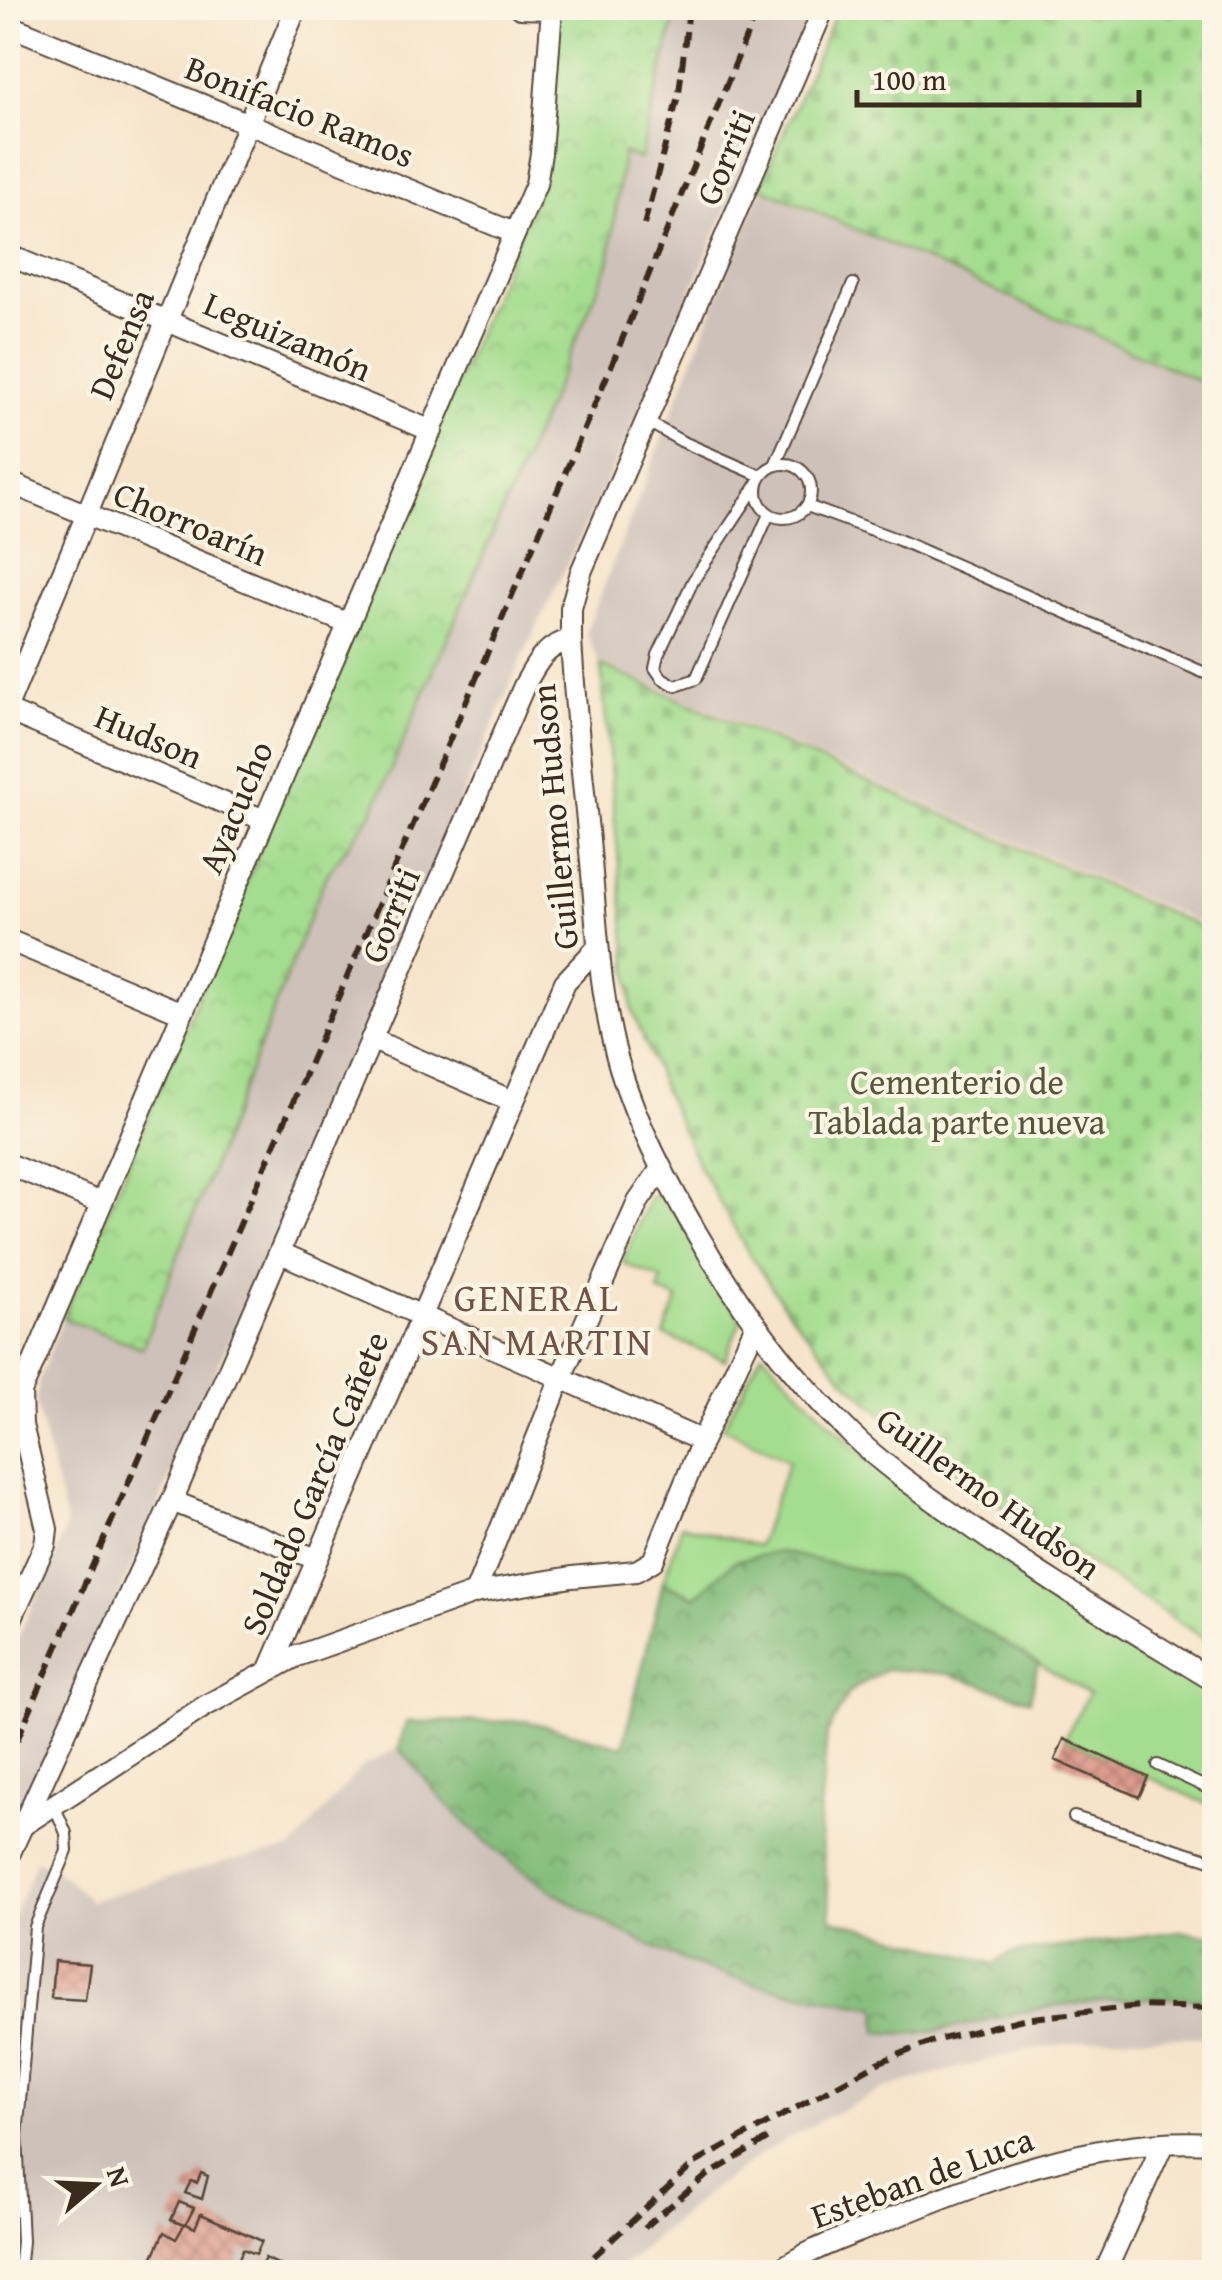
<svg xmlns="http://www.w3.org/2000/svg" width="1222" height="2280" viewBox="0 0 1222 2280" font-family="'Gentium Book Plus',serif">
<defs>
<pattern id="forest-crowns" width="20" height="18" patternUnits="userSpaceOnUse" patternTransform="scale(2.5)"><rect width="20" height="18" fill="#83bc7a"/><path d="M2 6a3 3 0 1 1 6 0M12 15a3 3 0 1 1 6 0" fill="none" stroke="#6c9963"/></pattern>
<pattern id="cemetery-stones" width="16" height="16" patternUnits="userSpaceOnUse" patternTransform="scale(2.5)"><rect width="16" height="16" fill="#a4dd8f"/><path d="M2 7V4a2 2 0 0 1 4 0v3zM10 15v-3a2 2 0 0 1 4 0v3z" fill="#8ebe7b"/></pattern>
<pattern id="park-crowns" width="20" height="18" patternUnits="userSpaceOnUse" patternTransform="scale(2.5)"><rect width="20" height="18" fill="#a4dd8f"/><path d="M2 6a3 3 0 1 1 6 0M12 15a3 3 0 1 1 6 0" fill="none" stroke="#8ebe7b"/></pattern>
<pattern id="building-cross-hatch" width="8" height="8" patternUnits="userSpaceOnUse" patternTransform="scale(2.5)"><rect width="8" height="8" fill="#dd9b8d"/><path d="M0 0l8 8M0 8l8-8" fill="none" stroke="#b47f73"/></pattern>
</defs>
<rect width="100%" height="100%" fill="#fcf5e5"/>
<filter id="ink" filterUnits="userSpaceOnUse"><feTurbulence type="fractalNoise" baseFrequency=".01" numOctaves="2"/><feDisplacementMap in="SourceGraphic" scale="20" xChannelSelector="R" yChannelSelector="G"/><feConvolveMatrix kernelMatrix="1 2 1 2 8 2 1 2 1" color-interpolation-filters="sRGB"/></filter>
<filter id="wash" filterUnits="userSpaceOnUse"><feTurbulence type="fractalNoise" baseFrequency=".0048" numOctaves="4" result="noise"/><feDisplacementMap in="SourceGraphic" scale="40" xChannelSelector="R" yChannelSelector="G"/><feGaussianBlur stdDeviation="2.25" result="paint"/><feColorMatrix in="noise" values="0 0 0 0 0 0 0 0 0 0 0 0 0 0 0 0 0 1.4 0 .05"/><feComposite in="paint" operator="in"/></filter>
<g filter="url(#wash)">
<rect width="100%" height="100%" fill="#f6e4ca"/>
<path fill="#cec1b9" d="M677 8H813L631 430 521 660 8 1855V1662L67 1526 36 1402 39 1380 63 1318 143 1347 325 876 372 813 609 263 623 152 639 159Z
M760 189 1214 390V929L598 661 586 632Z
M399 1748 445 1802 503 1854 560 1896 686 1959 748 1982 877 2007 1036 2009 1114 2000H1214V2037H1110L1021 2051 889 2087 823 2119 764 2152 711 2190 615 2272H8V1930L37 1860 64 1876 90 1901 231 1860 292 1849 361 1767Z"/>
<path fill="#a4dd8f" stroke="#708456" stroke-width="2.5" d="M664 1193 741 1319 725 1360 664 1335 678 1299 658 1291 662 1279 623 1263 649 1198Z
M762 1352 864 1457 1013 1570 1214 1697V1807L1064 1739 1089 1694 896 1578 736 1560 695 1597 663 1582 682 1525 758 1546 789 1461 723 1427Z"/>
<path fill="url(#forest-crowns)" stroke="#5f734c" stroke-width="2.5" d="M780 1552 896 1578 1038 1663 1030 1700 949 1674 886 1669 849 1692 827 1734 819 1826 832 1919 995 1964 1008 1954 1179 1931 1214 1936V2000C1156 1995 1096 2000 1037 2009 983 2018 933 2039 878 2032L877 2007C834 1999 791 1994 749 1982 641 1953 519 1882 443 1800 428 1783 414 1765 399 1748L406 1722 527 1721 623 1746 663 1582 695 1597 736 1560Z"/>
<path fill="url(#cemetery-stones)" stroke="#708456" stroke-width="2.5" d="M838 8H1214V388L760 187Z
M601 665 1214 933V1645L1007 1510 921 1448 846 1381 788 1311 748 1252 700 1168 664 1091 632 1009Z"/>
<path fill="url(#park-crowns)" stroke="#708456" stroke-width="2.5" d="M556 8H677L640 159 623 153 609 263 372 813 325 877 142 1348 63 1318 539 187Z"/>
<g id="blocks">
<path fill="url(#building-cross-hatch)" d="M1064 1739 1148 1777 1139 1797 1055 1760Z
M54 1961 90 1964 85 2000 51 1998Z
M201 2173 208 2176 202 2199 185 2193 191 2181 197 2183Z
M179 2202 194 2208 186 2224 195 2228 201 2214 262 2241 256 2254 243 2249 233 2272H141L144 2266 148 2268 164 2232 176 2239 184 2225 171 2220Z
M265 2258 294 2272H258Z"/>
</g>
</g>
<g filter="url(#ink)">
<use href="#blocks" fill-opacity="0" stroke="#574638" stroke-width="2.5"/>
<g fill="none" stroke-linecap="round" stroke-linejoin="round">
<defs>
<path id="lane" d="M646 421 681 441 761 476
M757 491a27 27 0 1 1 54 0a27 27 0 1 1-54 0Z
M775 465 853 284
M758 483 693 581 658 655 655 668 662 678 676 686 696 679 769 514
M807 506 899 540 1214 677
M1158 1765 1214 1791
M1074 1817 1214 1861
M19 2272 22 2241 17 2136 35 1927 67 1851 66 1833 54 1805"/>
<path id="street" d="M520 8 552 9
M8 25 514 233
M8 255 432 431
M8 482 349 624
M571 640C575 711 583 781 590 851 597 924 599 998 620 1068 638 1127 666 1179 696 1232 739 1307 790 1375 852 1435 883 1465 919 1490 953 1514 1038 1575 1126 1627 1214 1681
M8 705 296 8
M8 711 264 820
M8 940 182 1013
M371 1039 512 1101
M8 1164 101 1203
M281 1253 702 1441
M172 1501 316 1559
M475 1593 560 1380 638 1202 660 1170
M8 1626 45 1545 47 1529 22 1425 21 1392 536 184 541 153 552 8
M270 1669 565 982 598 947
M25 1824 205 1706 297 1656 475 1593 572 1577 636 1571 653 1561 702 1441 755 1327
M8 1857 172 1501 524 686C536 664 545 645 571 640V608L581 572 824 8
M777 2272C805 2251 841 2239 873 2226 979 2182 1097 2135 1214 2143
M1105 2272 1163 2144"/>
</defs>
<use href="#lane" stroke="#574638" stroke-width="14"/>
<use href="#street" stroke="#574638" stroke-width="24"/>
<use href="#lane" stroke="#fff" stroke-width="10"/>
<use href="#street" stroke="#fff" stroke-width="20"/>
<path stroke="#3b2a1e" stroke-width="6" stroke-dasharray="15 8" stroke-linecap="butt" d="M644 225 679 93 689 8
M8 1761 610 369 758 8
M644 2228 705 2177 774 2135
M577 2272 695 2163 880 2062 934 2041 1023 2019 1139 2006 1214 2008"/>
</g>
</g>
<g text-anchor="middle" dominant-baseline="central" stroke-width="8" stroke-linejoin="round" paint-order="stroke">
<g font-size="35" fill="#3b2a1e" stroke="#fcf5e5">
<text transform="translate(300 111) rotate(22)">Bonifacio Ramos</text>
<text transform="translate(725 157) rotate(-67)">Gorriti</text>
<text transform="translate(288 336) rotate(23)">Leguizamón</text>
<text transform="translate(121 344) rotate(-67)">Defensa</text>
<text transform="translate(191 523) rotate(23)">Chorroarín</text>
<text transform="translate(149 736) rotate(23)">Hudson</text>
<text transform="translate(235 807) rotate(-67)">Ayacucho</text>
<text transform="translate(554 817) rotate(-95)">Guillermo Hudson</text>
<text transform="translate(390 915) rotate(-67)">Gorriti</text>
<text transform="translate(314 1483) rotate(-67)">Soldado García Cañete</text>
<text transform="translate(989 1493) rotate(36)">Guillermo Hudson</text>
<text transform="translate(922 2177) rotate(-20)">Esteban de Luca</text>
</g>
<g font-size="35" fill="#55573a" stroke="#fcf5e5">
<text x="957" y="1081">Cementerio de<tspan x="957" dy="40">Tablada parte nueva</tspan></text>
</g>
<g font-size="38" letter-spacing="2.5" fill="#745245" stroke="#fcf5e5">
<text x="537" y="1297">GENERAL<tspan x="537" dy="44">SAN MARTIN</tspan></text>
</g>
</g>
<rect width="1222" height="2280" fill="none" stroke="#fcf5e5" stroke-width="40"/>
<g transform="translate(95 2185) rotate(71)" stroke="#fcf5e5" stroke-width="8" paint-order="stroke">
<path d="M0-8L18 38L0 25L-18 38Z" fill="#3b2a1e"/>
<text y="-15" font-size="28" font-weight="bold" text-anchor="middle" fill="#3b2a1e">N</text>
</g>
<path d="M857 90v15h282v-15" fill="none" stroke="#3b2a1e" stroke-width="5"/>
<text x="872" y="90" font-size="30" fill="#3b2a1e" stroke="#fcf5e5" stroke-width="8" paint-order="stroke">100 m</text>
</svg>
